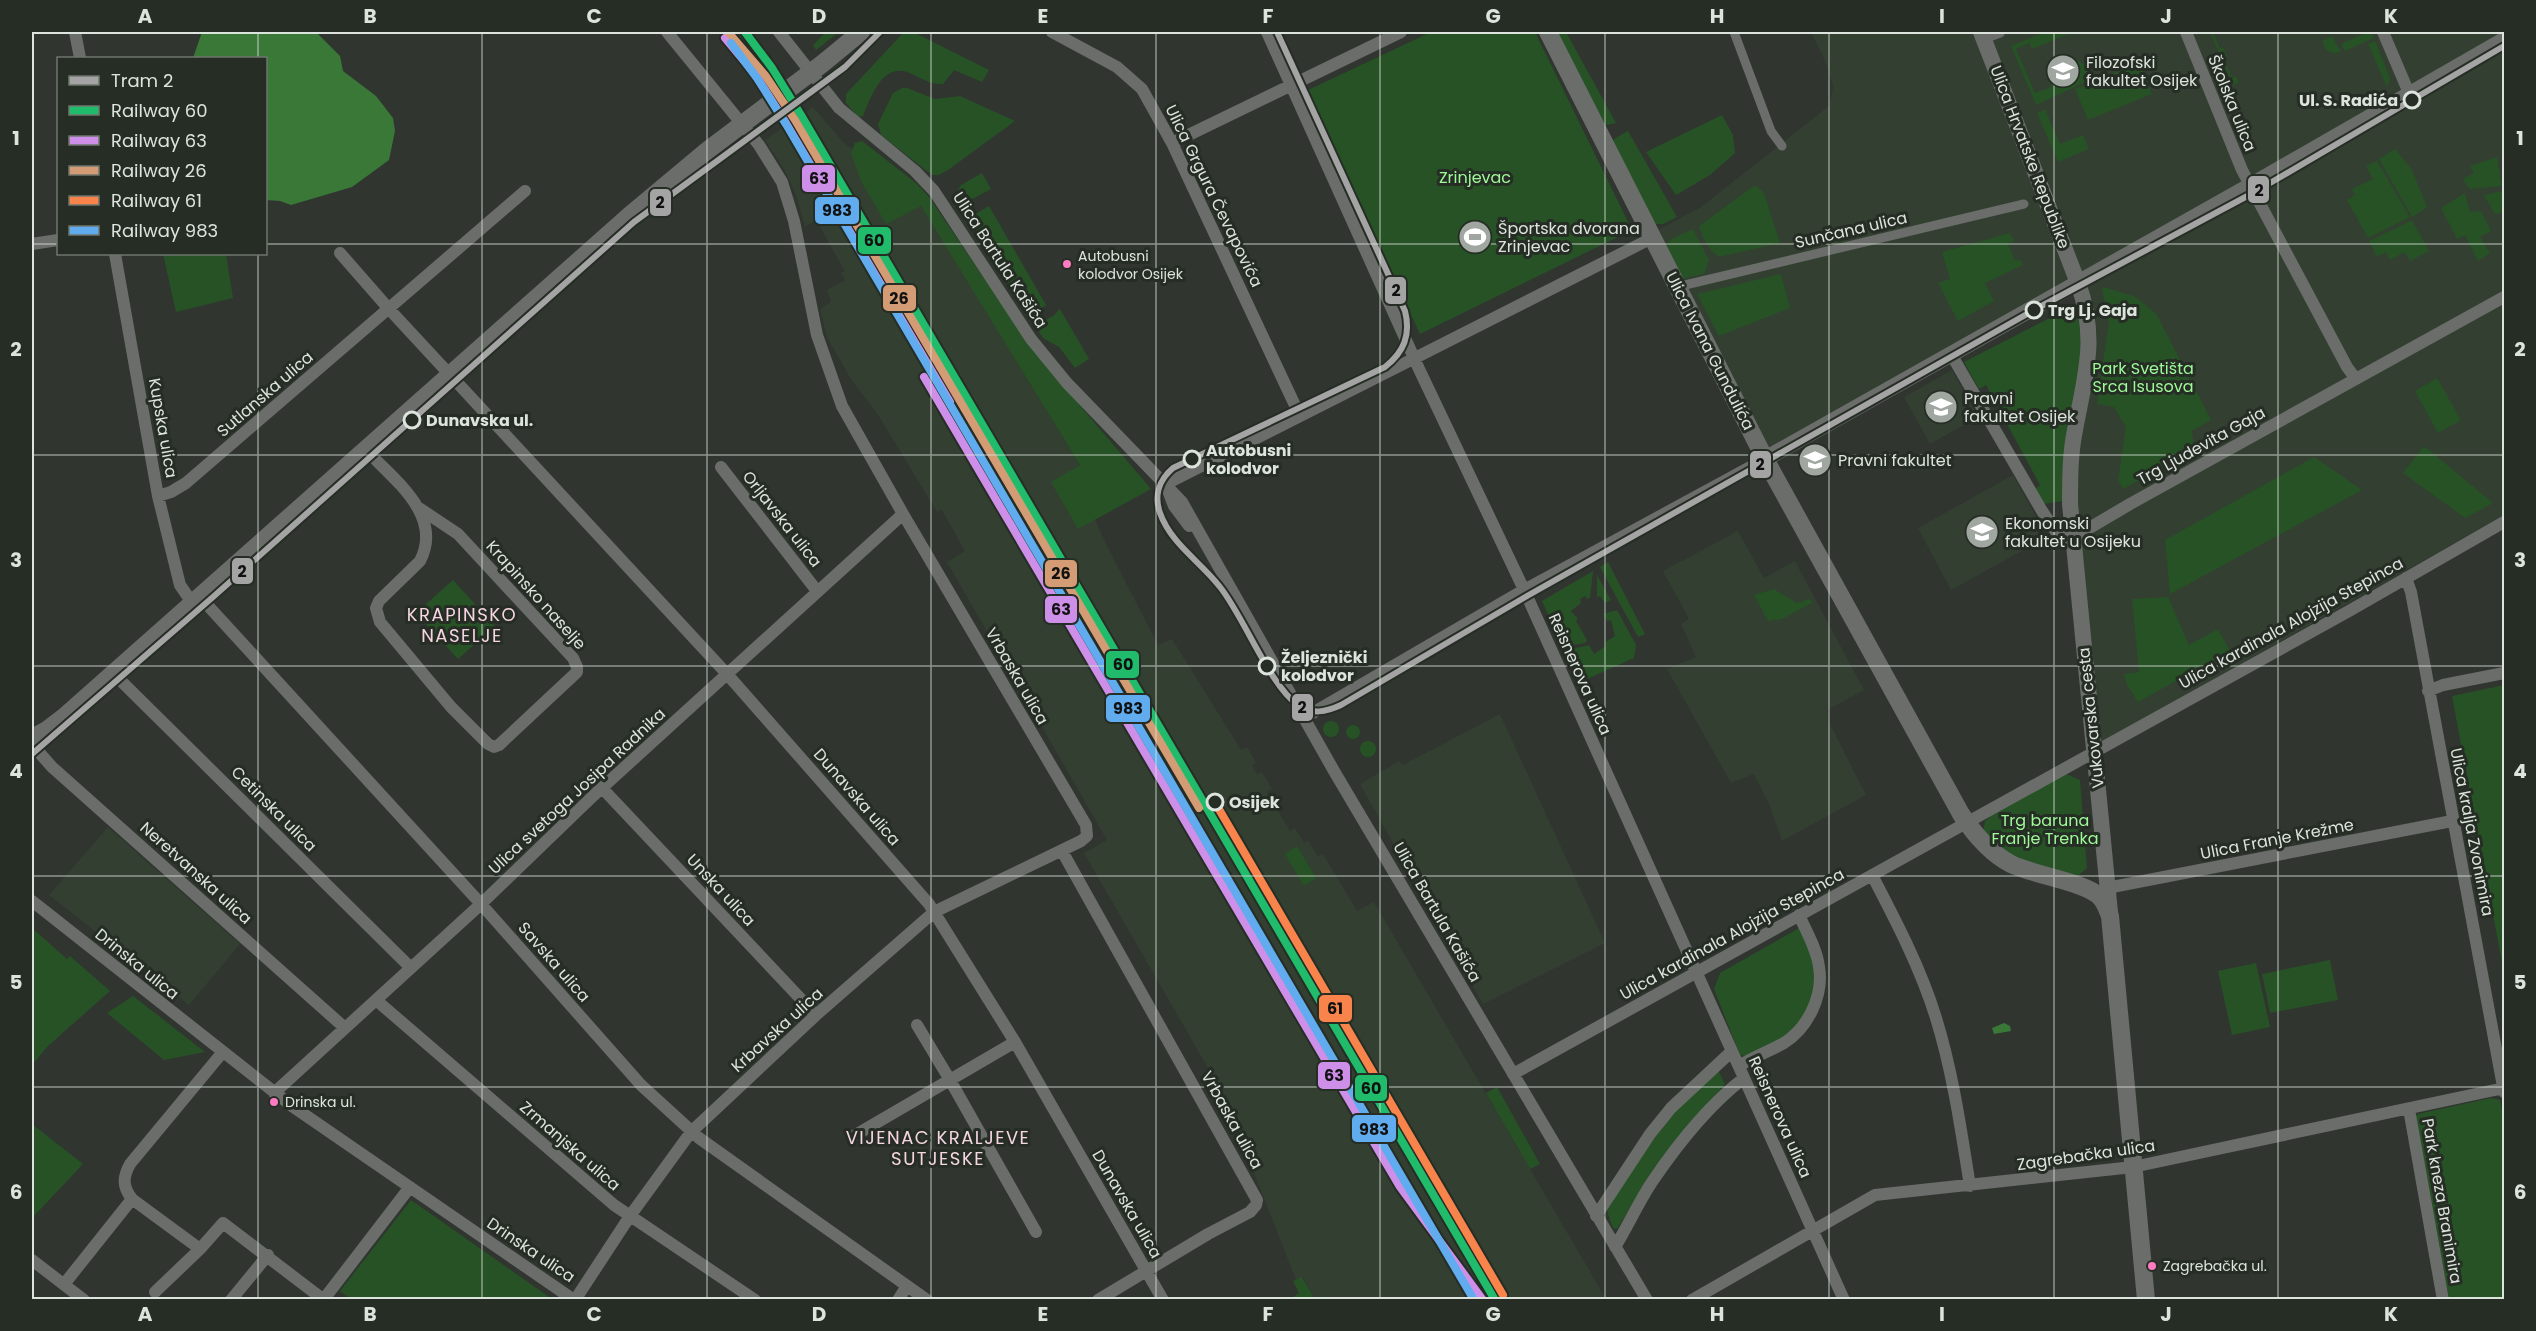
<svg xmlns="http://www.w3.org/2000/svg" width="2536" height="1331" viewBox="0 0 2536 1331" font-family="Poppins,sans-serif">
<rect width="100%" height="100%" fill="#303530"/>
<path fill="#333f31" d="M1811 32H2504V515L2097 745 2074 497 2080 304 2067 284 1759 457 1647 236 1701 207 1829 106 1833 87 1826 63Z
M813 107 843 142 897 183 921 205 1080 465 1073 470 1106 544 1158 645 1172 639 1241 750 1247 747 1256 763 1252 766 1257 774 1262 772 1272 789 1267 792 1290 831 1295 828 1304 843 1308 840 1318 857 1323 854 1357 911 1374 902 1606 1299H1315L1303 1277 1296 1280 1223 1094 1084 853 1107 840 947 562 965 551 942 510 937 512 877 413 852 381 827 337 820 309 831 302 827 290 845 280 841 273 845 271 816 220 805 227 796 195 784 169 765 140Z
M1952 370 1978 417 1930 444 1904 397Z
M2013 475 2047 537 1951 590 1918 528Z
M1738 531 1764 578 1795 561 1864 690 1827 710 1829 722 1866 795 1782 841 1770 806 1754 774 1731 783 1667 669 1696 657 1681 624 1689 619 1663 571Z
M1500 714 1605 943 1483 1004 1360 784 1399 761 1403 765Z
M108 827 240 944 189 1005 49 895Z"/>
<path fill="#275226" d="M826 32H839L816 50 813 45Z
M904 32H913L989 70 982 82 954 70 943 84C932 85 922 79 912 74 883 60 872 95 863 116L858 117 846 103V94Z
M1431 32H1535L1632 230 1420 334 1306 91Z
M1552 32H1566L1616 123 1602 126Z
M2045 32 2071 33 2032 49 2029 43 2016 49 2035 93 2051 87 2050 83 2053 81 2050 74 2080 61 2082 64 2085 63 2092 79 2036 105 2011 46Z
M2210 32H2216L2213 33 2220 49 2223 47 2228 59 2225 61 2232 78 2236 76 2239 82 2233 85Z
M2368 32H2371L2374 38 2345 51 2341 44Z
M2332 36 2341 52 2333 53 2326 50 2322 41Z
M2375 41 2390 78 2387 87 2368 44Z
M2139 63 2152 94 2088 120 2075 89Z
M902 88H907L935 99 960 96 1015 121 948 170 939 175H932L881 135 878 124 893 93Z
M2045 109 2060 144 2083 135 2089 149 2058 162 2037 113Z
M1722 115 1733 135 1735 153 1710 175 1676 195 1646 152Z
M1628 131 1677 217 1663 224H1654L1613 144 1614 139Z
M862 141 916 183 929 197 1031 348 1151 489 1078 529 1051 482 1080 465 921 206 886 224 861 181 851 153 855 143Z
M2395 149 2412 170 2427 207 2412 217 2379 159Z
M2497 157 2502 186 2469 189 2463 179 2474 173 2470 166Z
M2377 161 2410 217 2368 238 2347 200 2355 195 2352 189 2373 179 2366 166Z
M982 173 991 189 965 203 960 201 956 193 961 185Z
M1755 185 1764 193 1780 243 1719 257C1707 248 1703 240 1699 226Z
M2504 191V212L2495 214 2484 195Z
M2465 193 2470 212 2481 211 2491 231 2480 237 2490 253 2478 261 2465 235 2457 239 2441 208Z
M989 206 1046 305 1028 317 969 218Z
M2412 220 2429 251 2410 261 2405 252 2390 260 2386 252 2377 257 2369 241Z
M1693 229 1709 260 1704 274 1680 279 1664 250 1671 239Z
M2010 233 2014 241 2008 244 2015 261 2021 260 2023 265 1985 283 1994 301 1958 321 1938 283 1950 279 1942 252Z
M163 254H226L233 298 176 312Z
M1781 274 1790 308 1719 336 1697 294Z
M2104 287 2136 297 2157 315 2211 420 2192 431 2194 449 2123 489 2118 480 2126 427 2114 407 2097 404 2109 322 2102 289Z
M2073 306C2094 348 2074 398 2066 441 2062 462 2062 481 2063 501L2043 504 2035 489 2040 485 1986 385 1979 389 1964 362Z
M1060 309 1089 359 1075 368 1059 347 1043 338 1037 329 1038 324 1053 316Z
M2437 378 2461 420 2438 433 2415 391Z
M2424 446 2493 503 2465 518 2403 473Z
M2314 457 2362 490 2170 594 2165 540Z
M1608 562 1645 634 1638 637 1600 567Z
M1593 571 1590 598 1587 599 1585 596 1580 599 1581 603 1571 611 1578 619 1576 621 1587 640 1585 643 1562 647 1542 601Z
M1597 575 1611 600 1605 603 1600 596 1597 597Z
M453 580 495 626 458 659 416 613Z
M1774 589 1797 603 1810 599 1812 603 1782 619 1768 621 1754 595Z
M2168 597 2189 645 2218 629 2230 651 2138 702 2127 685 2124 674 2139 672 2132 599Z
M1617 610 1636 645 1634 658 1578 683 1563 651 1589 645 1594 654 1606 646 1604 643 1615 636 1611 620 1607 621 1603 614Z
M2504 685V973L2452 696Z
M1323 729a8 8 0 1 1 16 0a8 8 0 1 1-16 0Z
M1346 732a7 7 0 1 1 14 0a7 7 0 1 1-14 0Z
M1360 749a8 8 0 1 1 16 0a8 8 0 1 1-16 0Z
M2066 774 2080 780 2087 868 2074 879 2018 861 1983 834 1985 821 1996 812Z
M1297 846 1316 878 1304 886 1285 854Z
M1801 927C1805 937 1811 947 1814 957 1822 986 1808 1017 1787 1037 1778 1045 1762 1051 1751 1057L1740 1055 1714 989 1720 973Z
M32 928 67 959 70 956 110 991 48 1046 32 1065Z
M2330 960 2338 1000 2270 1013 2262 974Z
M2256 963 2270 1027 2232 1035 2218 971Z
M133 996 205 1052 164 1060 107 1013Z
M1717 1068 1725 1084 1652 1172 1617 1229 1613 1228 1607 1211C1637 1157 1672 1111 1717 1068Z
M1497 1087 1540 1164 1530 1169 1486 1093Z
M2491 1098 2500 1100 2504 1120V1299H2449L2416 1116 2418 1114Z
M32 1124 83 1164 32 1218Z
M411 1200 552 1299 352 1300 340 1291Z
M1302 1277 1315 1299H1290L1299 1293 1293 1281Z"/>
<path fill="#3a7838" d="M202 32H316L340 56 343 71 376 96 393 118 395 131 389 160 352 187 291 205 280 201 266 200V58H193Z
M2004 1023 2010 1026 2011 1031 1994 1034 1992 1028Z"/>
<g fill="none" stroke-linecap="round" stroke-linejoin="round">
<path stroke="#6a6d6a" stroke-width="9" d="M1734 32 1771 131 1782 146
M1685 285 2024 204"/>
<path stroke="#6a6d6a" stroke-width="12" d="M75 32 80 58
M779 32 839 108 915 171 934 191 1031 339 1067 383 1182 502 1334 771 1647 1300
M1052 32 1117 67 1142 89 1172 143 1300 416
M1267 32 1419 369 1527 596 1844 1300
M2186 32 2242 170 2347 367 2356 379
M2383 32 2409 93
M1983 38 1999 32
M1172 143 1401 32
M32 244 58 240
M340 253 389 309 727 674 929 904 1015 1042 1163 1300
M115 254 158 496 180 585 193 604
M1951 354 2042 511 2057 533 2073 544 2086 530 2130 504 2504 297
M365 449C393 479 444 515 420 561L379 601 376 608 380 622 451 707 488 744 494 747 499 745 577 672V667L573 658 458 534 419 508
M721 467 817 591
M1166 484 1652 238
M1166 485 1174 506 1189 526
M158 496 171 492 186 483 525 191
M2406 578 2411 592 2504 1092
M200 597 481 904 641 1085 699 1138 927 1300
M114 674 411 968
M2428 691 2443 685 2504 673
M1304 718 1524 590 1765 459
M32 738 37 750 52 767 345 1028
M602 788 816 1015
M1062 851 1257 1200 1256 1205 1250 1212 1208 1234 1098 1300
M1872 875C1896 921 1921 969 1936 1018 1953 1073 1961 1130 1970 1186
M2107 888 2452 821
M32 901 292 1106 574 1300
M376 1000 614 1205 755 1300
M917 1025 950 1080 1036 1232
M222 1053 130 1164C123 1177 122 1186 132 1199L200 1249 223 1223 324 1300
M1739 1066C1753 1057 1770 1051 1784 1043 1808 1028 1824 995 1819 967 1817 949 1806 931 1799 915
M1513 1074 2349 611 2504 522
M274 1093 481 904 593 796 903 514
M2409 1109 2443 1300
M852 1137 1015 1042
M1596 1216 1650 1134 1671 1108 1732 1051
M1615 1247C1628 1226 1638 1203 1652 1182 1677 1145 1709 1105 1744 1078
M32 1260 84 1300
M65 1283 132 1199
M155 1292 200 1249
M324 1299 410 1187
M231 1300 268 1255
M575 1300 630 1216 691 1132 816 1015 934 912 1081 841 1087 836 1086 825 903 514 842 406 817 335 794 221 782 182 759 145 667 32
M898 1300 907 1286
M1692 1300 1875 1195 2133 1167 2504 1088"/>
<path stroke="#6a6d6a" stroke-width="16" d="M1981 32 2078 283C2098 338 2085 376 2075 430 2070 454 2070 479 2070 504L2110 912
M1765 459 2262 179 2504 40"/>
<path stroke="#6a6d6a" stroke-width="18" d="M1548 32 1765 459 1961 814C1974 834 1990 853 2011 864 2033 875 2084 882 2099 896 2105 901 2107 909 2110 916L2146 1300
M32 738 47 730 64 717 629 216 708 150 822 64 861 32"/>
<path stroke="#666b66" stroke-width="3" stroke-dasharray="9 4.5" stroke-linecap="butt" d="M1212 800 1470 1240"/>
<defs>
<path id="rail-1" d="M745 32 772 68 801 115 1495 1300"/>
<path id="rail-2" d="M725 38 755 74 787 125 950 402
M924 377 1400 1187 1483 1300"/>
<path id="rail-3" d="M728 32 765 75 795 120 1199 808"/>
<path id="rail-4" d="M1213 799 1503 1295"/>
<path id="rail-5" d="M731 43 757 78 786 124 1474 1300"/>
</defs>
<use href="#rail-1" stroke="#252d24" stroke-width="12"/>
<use href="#rail-2" stroke="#252d24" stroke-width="12"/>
<use href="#rail-3" stroke="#252d24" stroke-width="12"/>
<use href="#rail-4" stroke="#252d24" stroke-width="12"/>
<use href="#rail-5" stroke="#252d24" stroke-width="12"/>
<use href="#rail-1" stroke="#20bc6c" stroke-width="8"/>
<use href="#rail-2" stroke="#ce8fe9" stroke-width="8"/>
<use href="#rail-3" stroke="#d39c74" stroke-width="8"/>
<use href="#rail-4" stroke="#f8844c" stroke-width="8"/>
<use href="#rail-5" stroke="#60acee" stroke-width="8"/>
<defs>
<path id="tram-1" d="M1277 32 1405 311C1411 335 1404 352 1385 367L1173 468C1159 480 1154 496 1160 513 1171 544 1201 562 1220 587 1244 617 1270 686 1298 705 1312 715 1326 712 1341 705L1527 596 2034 310 2253 193 2504 46
M32 754 213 597 634 222 845 67 880 32"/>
</defs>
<use href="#tram-1" stroke="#252d24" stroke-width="10"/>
<use href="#tram-1" stroke="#a4a4a4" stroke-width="6"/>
</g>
<path fill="none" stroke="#dde3dd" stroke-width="1.5" stroke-opacity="0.55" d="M258 32V58M482 32V1300M707 32V1300M931 32V1300M1156 32V1300M1380 32V1300M1605 32V1300M1829 32V1300M2054 32V1300M2278 32V1300M32 244H58M266 244H2504M258 254V1300M32 455H2504M32 666H2504M32 876H2504M32 1087H2504"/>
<defs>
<symbol id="university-disc" viewBox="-11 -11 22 22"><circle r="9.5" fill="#a0a6a0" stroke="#252d24"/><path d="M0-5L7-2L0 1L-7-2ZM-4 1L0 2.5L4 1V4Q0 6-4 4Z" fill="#fff"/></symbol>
<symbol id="stadium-disc" viewBox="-11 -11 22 22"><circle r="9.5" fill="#a0a6a0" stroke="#252d24"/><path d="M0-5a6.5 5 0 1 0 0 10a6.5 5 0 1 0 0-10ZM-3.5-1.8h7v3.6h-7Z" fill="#fff"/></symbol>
</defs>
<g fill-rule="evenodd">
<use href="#university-disc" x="2044" y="52" width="38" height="38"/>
<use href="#stadium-disc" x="1456" y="218" width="38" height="38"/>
<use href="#university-disc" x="1922" y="388" width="38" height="38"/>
<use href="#university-disc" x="1796" y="441" width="38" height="38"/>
<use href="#university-disc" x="1963" y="513" width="38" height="38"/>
</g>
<g fill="#252d24" stroke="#dde3dd" stroke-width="3">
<circle cx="2412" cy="100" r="8"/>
<circle cx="2034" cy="310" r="8"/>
<circle cx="412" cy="420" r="8"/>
<circle cx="1192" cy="459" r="8"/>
<circle cx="1267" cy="666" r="8"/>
<circle cx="1215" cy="802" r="8"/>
</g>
<g fill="#fe7ac1" stroke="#252d24" stroke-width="2">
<circle cx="1067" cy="264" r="5"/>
<circle cx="274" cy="1102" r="5"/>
<circle cx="2152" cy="1266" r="5"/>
</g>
<g text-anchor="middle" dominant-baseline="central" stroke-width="6" stroke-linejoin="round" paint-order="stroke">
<g font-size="14" fill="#dde3dd" stroke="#252d24" text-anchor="start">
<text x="1078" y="256">Autobusni<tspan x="1078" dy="18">kolodvor Osijek</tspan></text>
<text x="285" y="1102">Drinska ul.</text>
<text x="2163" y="1266">Zagrebačka ul.</text>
</g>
<g font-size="16" fill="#dde3dd" stroke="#252d24" text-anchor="start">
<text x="2086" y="62">Filozofski<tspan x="2086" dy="18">fakultet Osijek</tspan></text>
<text x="1498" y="228">Športska dvorana<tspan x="1498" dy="18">Zrinjevac</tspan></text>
<text x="1964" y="398">Pravni<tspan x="1964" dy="18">fakultet Osijek</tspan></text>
<text x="1838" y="460">Pravni fakultet</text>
<text x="2005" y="523">Ekonomski<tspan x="2005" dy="18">fakultet u Osijeku</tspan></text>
</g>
<g font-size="16" font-weight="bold" fill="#dde3dd" stroke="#252d24" text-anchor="start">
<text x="2398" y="100" text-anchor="end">Ul. S. Radića</text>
<text x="2048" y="310">Trg Lj. Gaja</text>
<text x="426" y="420">Dunavska ul.</text>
<text x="1206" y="450">Autobusni<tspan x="1206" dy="18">kolodvor</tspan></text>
<text x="1281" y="657">Željeznički<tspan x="1281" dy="18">kolodvor</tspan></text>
<text x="1229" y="802">Osijek</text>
</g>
<g font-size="16" fill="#dde3dd" stroke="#252d24">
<text transform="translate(2232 103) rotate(68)">Školska ulica</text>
<text transform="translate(2030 157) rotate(69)">Ulica Hrvatske Republike</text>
<text transform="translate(1214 196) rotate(64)">Ulica Grgura Čevapovića</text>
<text transform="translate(1851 230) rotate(-13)">Sunčana ulica</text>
<text transform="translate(1000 260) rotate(57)">Ulica Bartula Kašića</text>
<text transform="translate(1710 351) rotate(63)">Ulica Ivana Gundulića</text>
<text transform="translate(265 394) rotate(-41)">Sutlanska ulica</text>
<text transform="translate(163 428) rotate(80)">Kupska ulica</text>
<text transform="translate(2201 446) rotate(-29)">Trg Ljudevita Gaja</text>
<text transform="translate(782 519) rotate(52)">Orljavska ulica</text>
<text transform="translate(536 595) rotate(48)">Krapinsko naselje</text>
<text transform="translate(2291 623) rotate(-29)">Ulica kardinala Alojzija Stepinca</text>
<text transform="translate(1580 674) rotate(66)">Reisnerova ulica</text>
<text transform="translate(1017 676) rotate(60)">Vrbaska ulica</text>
<text transform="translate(2091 718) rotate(-96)">Vukovarska cesta</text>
<text transform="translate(577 791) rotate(-43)">Ulica svetoga Josipa Radnika</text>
<text transform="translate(857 797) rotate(49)">Dunavska ulica</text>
<text transform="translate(274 809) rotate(45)">Cetinska ulica</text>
<text transform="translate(2472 832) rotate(79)">Ulica kralja Zvonimira</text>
<text transform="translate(2277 839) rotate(-11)">Ulica Franje Krežme</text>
<text transform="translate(196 873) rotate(42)">Neretvanska ulica</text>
<text transform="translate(721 890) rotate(47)">Unska ulica</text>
<text transform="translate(1437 912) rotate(60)">Ulica Bartula Kašića</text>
<text transform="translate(1732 934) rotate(-29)">Ulica kardinala Alojzija Stepinca</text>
<text transform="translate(554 962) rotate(49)">Savska ulica</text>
<text transform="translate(137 964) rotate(39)">Drinska ulica</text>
<text transform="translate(777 1030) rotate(-42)">Krbavska ulica</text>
<text transform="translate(1780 1117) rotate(66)">Reisnerova ulica</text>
<text transform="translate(1232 1120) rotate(61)">Vrbaska ulica</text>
<text transform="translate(570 1146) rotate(41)">Zrmanjska ulica</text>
<text transform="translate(2086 1155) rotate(-8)">Zagrebačka ulica</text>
<text transform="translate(2442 1201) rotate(80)">Park kneza Branimira</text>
<text transform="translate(1127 1204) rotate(60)">Dunavska ulica</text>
<text transform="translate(531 1250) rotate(34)">Drinska ulica</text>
</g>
<g font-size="16" fill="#9ff999" stroke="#252d24">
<text x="1475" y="177">Zrinjevac</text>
<text x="2143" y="368">Park Svetišta<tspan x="2143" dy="18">Srca Isusova</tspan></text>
<text x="2045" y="820">Trg baruna<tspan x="2045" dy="18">Franje Trenka</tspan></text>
</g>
<g font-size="18" letter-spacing="1.5" fill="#f6d5e2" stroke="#252d24">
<text x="462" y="614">KRAPINSKO<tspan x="462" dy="21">NASELJE</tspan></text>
<text x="938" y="1137">VIJENAC KRALJEVE<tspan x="938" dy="21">SUTJESKE</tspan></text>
</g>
</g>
<g stroke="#252d24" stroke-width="2">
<rect x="801" y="164" width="35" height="29" rx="6" fill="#ce8fe9"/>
<rect x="2247" y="175" width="23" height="29" rx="6" fill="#a4a4a4"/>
<rect x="649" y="188" width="23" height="29" rx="6" fill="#a4a4a4"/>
<rect x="814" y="196" width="46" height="29" rx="6" fill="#60acee"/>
<rect x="857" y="226" width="35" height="29" rx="6" fill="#20bc6c"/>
<rect x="1384" y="276" width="23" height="29" rx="6" fill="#a4a4a4"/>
<rect x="882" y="284" width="35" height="28" rx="6" fill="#d39c74"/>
<rect x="1749" y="450" width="23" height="29" rx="6" fill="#a4a4a4"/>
<rect x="231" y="557" width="23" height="28" rx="6" fill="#a4a4a4"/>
<rect x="1044" y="559" width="34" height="29" rx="6" fill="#d39c74"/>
<rect x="1044" y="595" width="34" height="29" rx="6" fill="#ce8fe9"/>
<rect x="1105" y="650" width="35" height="29" rx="6" fill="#20bc6c"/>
<rect x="1291" y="693" width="23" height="29" rx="6" fill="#a4a4a4"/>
<rect x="1105" y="694" width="46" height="29" rx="6" fill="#60acee"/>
<rect x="1318" y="994" width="35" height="29" rx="6" fill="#f8844c"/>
<rect x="1317" y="1061" width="34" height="29" rx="6" fill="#ce8fe9"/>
<rect x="1354" y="1074" width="34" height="28" rx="6" fill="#20bc6c"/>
<rect x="1351" y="1114" width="46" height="29" rx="6" fill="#60acee"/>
</g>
<g font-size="16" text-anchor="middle" font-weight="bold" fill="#111">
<text x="819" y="184">63</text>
<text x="2259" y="196">2</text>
<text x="660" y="208">2</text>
<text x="837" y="216">983</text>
<text x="874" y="246">60</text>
<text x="1396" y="296">2</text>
<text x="899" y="304">26</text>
<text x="1760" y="470">2</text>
<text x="242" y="577">2</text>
<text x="1061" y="579">26</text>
<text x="1061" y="615">63</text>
<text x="1123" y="670">60</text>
<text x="1302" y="713">2</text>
<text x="1128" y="714">983</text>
<text x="1335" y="1014">61</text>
<text x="1334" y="1081">63</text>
<text x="1371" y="1094">60</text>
<text x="1374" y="1135">983</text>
</g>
<rect width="2536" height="1331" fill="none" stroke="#252d24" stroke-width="66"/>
<rect x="57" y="57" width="210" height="198" fill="#252d24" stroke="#6f766e" stroke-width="1.5"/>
<rect x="69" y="76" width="30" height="9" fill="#a4a4a4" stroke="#6f766e" stroke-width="1.5"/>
<text x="111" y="87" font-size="18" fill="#dde3dd">Tram 2</text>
<rect x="69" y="106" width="30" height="9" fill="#20bc6c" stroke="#6f766e" stroke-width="1.5"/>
<text x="111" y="117" font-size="18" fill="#dde3dd">Railway 60</text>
<rect x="69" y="136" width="30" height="9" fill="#ce8fe9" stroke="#6f766e" stroke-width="1.5"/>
<text x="111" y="147" font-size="18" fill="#dde3dd">Railway 63</text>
<rect x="69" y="166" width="30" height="9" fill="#d39c74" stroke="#6f766e" stroke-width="1.5"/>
<text x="111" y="177" font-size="18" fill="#dde3dd">Railway 26</text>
<rect x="69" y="196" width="30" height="9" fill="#f8844c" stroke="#6f766e" stroke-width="1.5"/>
<text x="111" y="207" font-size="18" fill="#dde3dd">Railway 61</text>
<rect x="69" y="226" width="30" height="9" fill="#60acee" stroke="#6f766e" stroke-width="1.5"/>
<text x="111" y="237" font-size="18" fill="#dde3dd">Railway 983</text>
<rect x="33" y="33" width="2470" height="1265" fill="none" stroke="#dde3dd" stroke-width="2"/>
<g font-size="20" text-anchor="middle" font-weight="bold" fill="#dde3dd">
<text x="145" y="23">A</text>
<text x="370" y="23">B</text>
<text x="594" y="23">C</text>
<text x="819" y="23">D</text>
<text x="1043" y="23">E</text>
<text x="1268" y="23">F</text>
<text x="1493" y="23">G</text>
<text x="1717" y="23">H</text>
<text x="1942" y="23">I</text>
<text x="2166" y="23">J</text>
<text x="2391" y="23">K</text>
<text x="16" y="145">1</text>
<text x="2520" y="145">1</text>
<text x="16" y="356">2</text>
<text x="2520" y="356">2</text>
<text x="16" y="567">3</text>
<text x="2520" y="567">3</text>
<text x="16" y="778">4</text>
<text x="2520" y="778">4</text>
<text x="16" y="989">5</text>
<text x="2520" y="989">5</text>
<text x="16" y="1199">6</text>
<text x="2520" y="1199">6</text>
<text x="145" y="1321">A</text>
<text x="370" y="1321">B</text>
<text x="594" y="1321">C</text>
<text x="819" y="1321">D</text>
<text x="1043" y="1321">E</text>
<text x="1268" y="1321">F</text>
<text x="1493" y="1321">G</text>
<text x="1717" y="1321">H</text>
<text x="1942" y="1321">I</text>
<text x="2166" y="1321">J</text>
<text x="2391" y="1321">K</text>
</g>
</svg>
